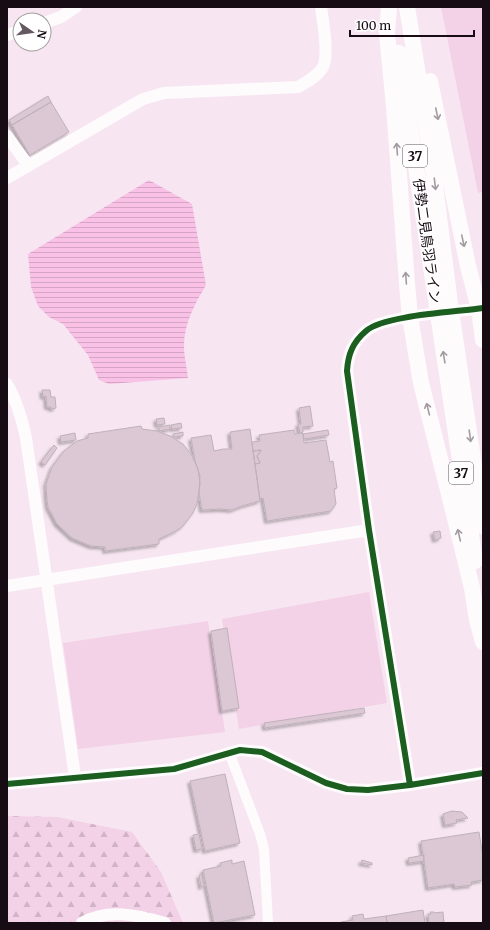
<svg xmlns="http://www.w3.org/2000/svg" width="490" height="930" viewBox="0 0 490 930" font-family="Merriweather,'Noto Sans JP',serif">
<defs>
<pattern id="forest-firs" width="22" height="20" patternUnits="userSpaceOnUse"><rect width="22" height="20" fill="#f3d2e7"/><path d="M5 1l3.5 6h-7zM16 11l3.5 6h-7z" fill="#d0b3c5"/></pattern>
<pattern id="water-rules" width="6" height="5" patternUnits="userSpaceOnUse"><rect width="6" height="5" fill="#f8c1e5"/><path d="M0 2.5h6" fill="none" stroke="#d4a5c4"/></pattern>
<filter id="shadow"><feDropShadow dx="-2.5" dy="2.5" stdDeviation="1" flood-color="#0004"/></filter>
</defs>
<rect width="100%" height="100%" fill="#f7e6f1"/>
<path fill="url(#forest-firs)" d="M7 816 57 817 132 832 161 872 183 923H7Z"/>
<path fill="#f3d2e7" d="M441 7H483V192L478 193Z
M369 592 387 703 239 729 222 619Z
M208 621 225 732 78 749 63 643Z"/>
<path fill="url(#water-rules)" d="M149 180 192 204 206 285C195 304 184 323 184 346 184 357 187 367 188 378L109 384 99 380 88 355 75 339 63 324 49 317 38 306 31 287 28 254Z"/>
<path fill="#dcc7d4" stroke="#bfb1ba" filter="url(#shadow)" d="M48 96 51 102 12 125 9 120Z
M51 102 69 132 30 155 12 125Z
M42 390H50L51 397H55L56 408 51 409V407H47L46 396 43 397Z
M310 406 313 426 303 427V432L300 433 298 424H301L299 408Z
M164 418 165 424 157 425 156 419Z
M181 423 182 428 172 429 171 425Z
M170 425V429L159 431V427Z
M141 426 142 429 157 431 170 436 183 444 191 454 198 469 200 484 197 504 193 513 183 526 176 531 159 539V544L105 551V547L91 546 72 538 57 524 48 507 47 500 46 484 52 467 64 451 77 441 88 438V434Z
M250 429 260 501 242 506 232 510 221 509 202 510 199 493 200 476 195 461 191 438 211 435 214 451 223 449H232L230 432Z
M294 430 295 434 303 433 304 443 326 440 330 462 333 461 337 488 334 489 336 504 331 511 267 521 263 498 260 499 255 464 260 463 257 456 261 451V450L253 451 252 442 260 441 259 435Z
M328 430 329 435 304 439 303 434Z
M183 432V436L173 437V434Z
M75 433 76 440 61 442 60 436Z
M54 445 57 448 45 465 41 462Z
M261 450 257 456 260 463 255 464 253 451Z
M440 531 441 538 435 540 433 532Z
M227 628 239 708 222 711 211 631Z
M364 708 365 713 265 728 264 723Z
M225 774 240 843 205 851 190 781Z
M452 811 462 812 468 818 456 820 457 823 445 825 443 814Z
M479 832 483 857V880L471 882 472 885 455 887 454 884 428 888 421 841Z
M199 834 202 849 196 850 193 835Z
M424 855V861L409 863 408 858Z
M232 860V864L244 861 255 915 214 923 203 870 221 866 220 863Z
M362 860 372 863V865L361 863Z
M199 875H202L204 886 201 887Z
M423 910 425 923H387L386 916Z
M430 912H434V913L443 912 444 923H429L428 914H431Z
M363 914 364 919 386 916 387 923H341V922L353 920 352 916Z"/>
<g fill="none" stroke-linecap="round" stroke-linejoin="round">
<path stroke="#fefbfd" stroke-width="10" d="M229 752 260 834 264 849 268 923"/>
<path stroke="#fefbfd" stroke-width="12" d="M44 23 61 17 76 7
M7 35 20 31
M7 136 28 165
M7 178 143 99 164 93 298 87C307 82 318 76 323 67 329 55 323 21 321 7
M7 384C17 401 22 419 26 438L75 777
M7 586 369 530
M7 784 174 769 240 750 262 752 326 783 347 789 368 790 410 785 483 773
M410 785 369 530 347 371C348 354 353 342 366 331 384 315 457 312 483 308
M82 923C107 908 138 915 165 923"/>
<path stroke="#fefbfd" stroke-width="16" d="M389 7 387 33 394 106 407 284 410 317 421 383 451 502 472 588 477 620 483 642
M407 7 432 161 450 304 483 526
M399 53 475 561
M430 81 468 266 479 309 483 340"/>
<defs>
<path id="cycleway" d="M7 784 174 769 240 750 262 752 326 783 347 789 368 790 410 785 483 773
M410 785 369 530 347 371C348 354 353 342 366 331 384 315 457 312 483 308"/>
</defs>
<use href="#cycleway" stroke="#fff" stroke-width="8"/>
<use href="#cycleway" stroke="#1b5e20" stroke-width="6"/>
</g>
<defs><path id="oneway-shaft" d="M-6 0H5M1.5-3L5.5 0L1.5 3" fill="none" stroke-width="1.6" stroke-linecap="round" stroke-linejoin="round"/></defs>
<g stroke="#a29ba0">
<use href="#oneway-shaft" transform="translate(437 114) rotate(78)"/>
<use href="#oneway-shaft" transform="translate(397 149) rotate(-94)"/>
<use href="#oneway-shaft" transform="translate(435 184) rotate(83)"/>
<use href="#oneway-shaft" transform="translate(463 241) rotate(78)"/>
<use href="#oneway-shaft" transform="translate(406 278) rotate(-94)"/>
<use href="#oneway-shaft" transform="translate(444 357) rotate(-99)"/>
<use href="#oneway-shaft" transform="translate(428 409) rotate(-104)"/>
<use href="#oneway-shaft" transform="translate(470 436) rotate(82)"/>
<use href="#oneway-shaft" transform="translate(459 535) rotate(-103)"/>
</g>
<g text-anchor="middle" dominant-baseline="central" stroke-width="3" stroke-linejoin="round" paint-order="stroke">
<g fill="#fff" stroke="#5d555a" stroke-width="1">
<rect x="403" y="145" width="24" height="22" rx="3"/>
<rect x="449" y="462" width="24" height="22" rx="3"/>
</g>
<g font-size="13" font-weight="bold" fill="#180c14">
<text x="415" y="156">37</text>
<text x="461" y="473">37</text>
</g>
<g font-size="14" fill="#180c14" stroke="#fff">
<text transform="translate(427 241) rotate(82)">伊勢二見鳥羽ライン</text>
</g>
</g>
<rect width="490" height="930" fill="none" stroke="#180c14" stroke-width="16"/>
<g transform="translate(32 32) rotate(103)"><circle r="19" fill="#ffffff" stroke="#a39ea1"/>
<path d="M0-3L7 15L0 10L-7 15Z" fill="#665861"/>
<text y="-6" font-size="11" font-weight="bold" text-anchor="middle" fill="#180c14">N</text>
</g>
<path d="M350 30v6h124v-6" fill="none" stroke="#180c14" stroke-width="2"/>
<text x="356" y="30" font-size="12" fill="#180c14" stroke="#ffffff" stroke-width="3" paint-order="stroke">100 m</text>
</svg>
